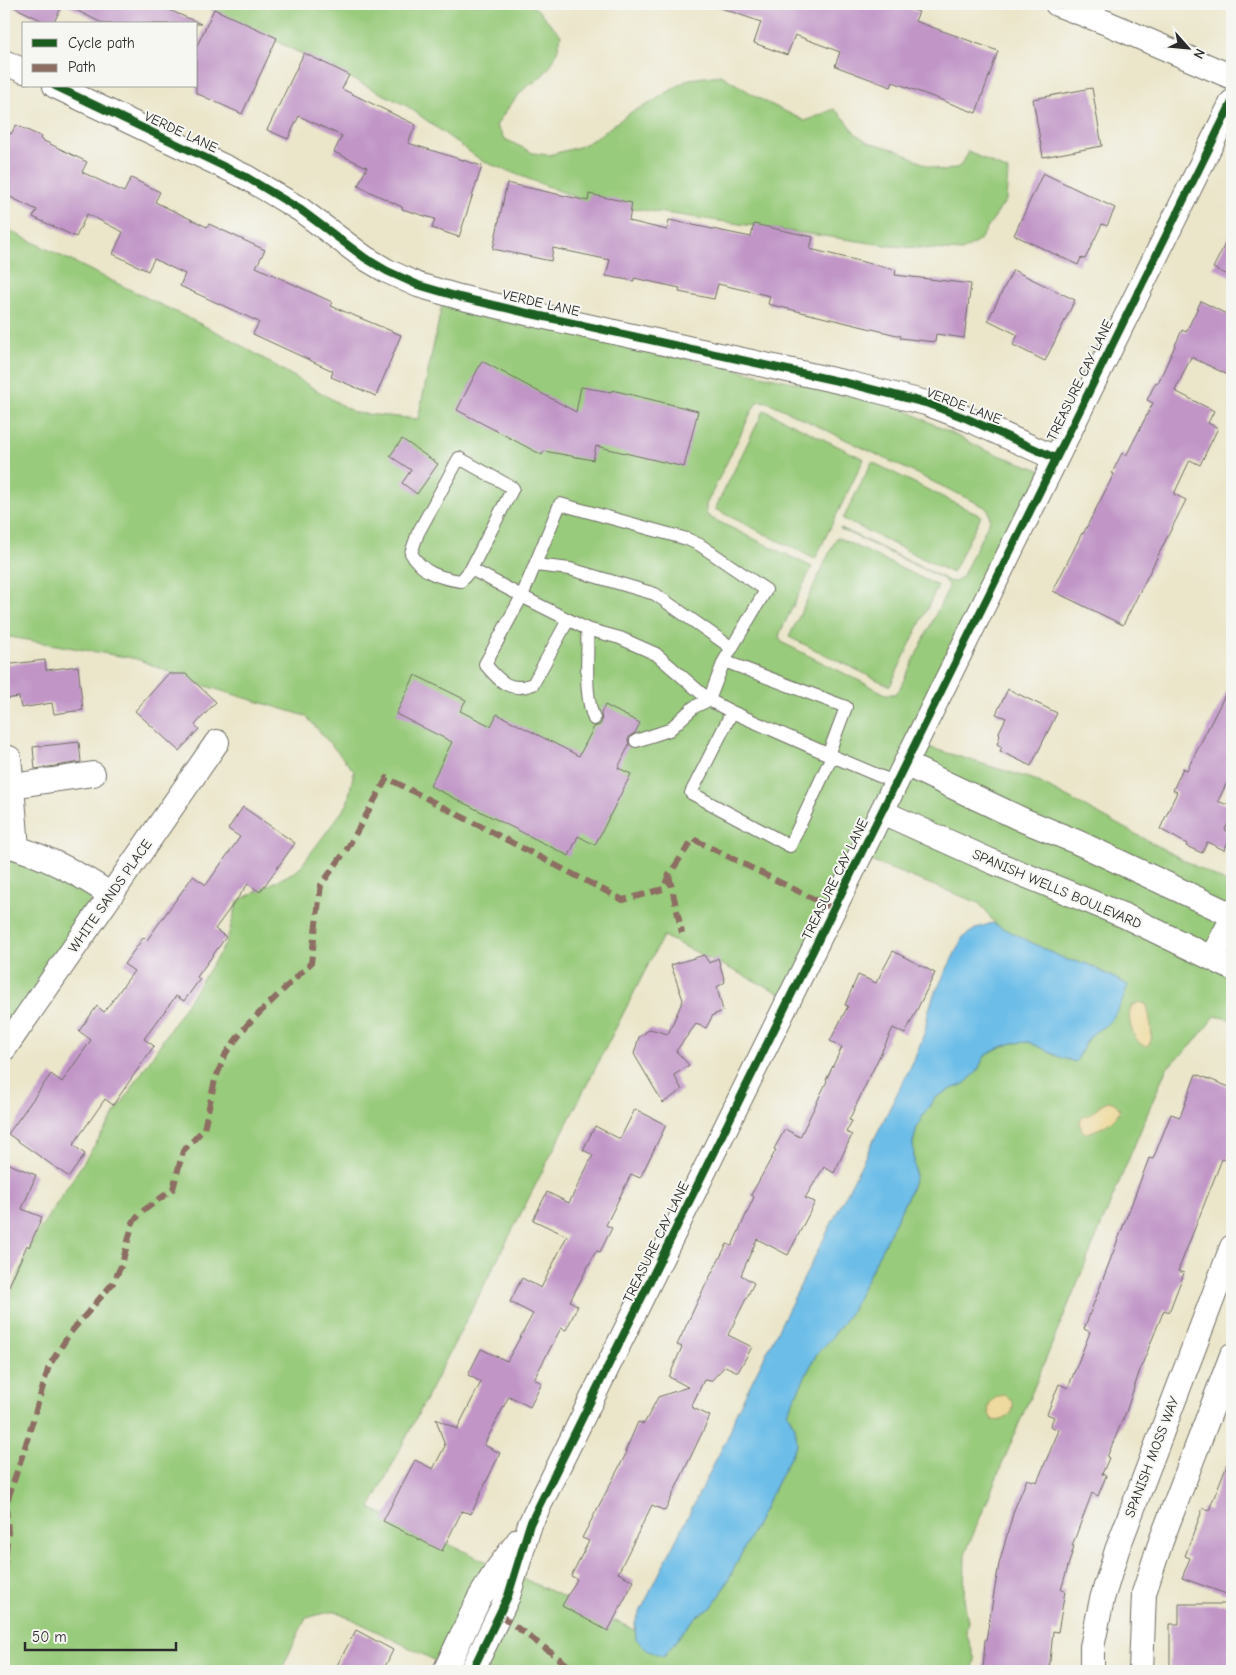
<svg xmlns="http://www.w3.org/2000/svg" width="1236" height="1675" viewBox="0 0 1236 1675" font-family="'Comic Neue',sans-serif">
<rect width="100%" height="100%" fill="#f6f6f2"/>
<filter id="ink" filterUnits="userSpaceOnUse"><feTurbulence type="fractalNoise" baseFrequency=".02" numOctaves="2"/><feDisplacementMap in="SourceGraphic" scale="10" xChannelSelector="R" yChannelSelector="G"/><feConvolveMatrix kernelMatrix="1 2 1 2 8 2 1 2 1" color-interpolation-filters="sRGB"/></filter>
<filter id="wash" filterUnits="userSpaceOnUse"><feTurbulence type="fractalNoise" baseFrequency=".0096" numOctaves="4" result="noise"/><feDisplacementMap in="SourceGraphic" scale="20" xChannelSelector="R" yChannelSelector="G"/><feGaussianBlur stdDeviation="1.12" result="paint"/><feColorMatrix in="noise" values="0 0 0 0 0 0 0 0 0 0 0 0 0 0 0 0 0 1.4 0 .05"/><feComposite in="paint" operator="in"/></filter>
<g filter="url(#wash)">
<rect width="100%" height="100%" fill="#ebe6ca"/>
<path fill="#99cb7b" stroke="#627b53" fill-rule="evenodd" d="M201 4H529L538 10 561 35C558 52 552 69 538 79 534 83 529 85 525 88 514 99 504 113 496 126L505 139 533 153 549 155 579 147 594 139 633 111 647 105 689 79 721 75 762 100 805 121 834 109 846 120 855 133 868 142 900 151 928 166 944 171 959 167 968 154 967 151 1008 171 1006 200 979 241 962 251 892 246 588 202 482 161 407 106Z
M4 228 229 338 355 413 418 419 442 305 793 382 903 409 985 450 1043 471 915 743 1035 780 1232 886V1020L1215 1016 1191 1046 1166 1069 965 1554 964 1600 968 1621 966 1632 975 1660 972 1671H456L336 1611 306 1617 281 1671H4V1311L33 1240 226 943 238 901 298 870 347 805 354 771 306 716 202 685 137 659 4 636ZM759 401 768 402 985 507 989 512 990 520 962 577 955 582 949 581 841 528 840 529 942 578 948 585 947 591 899 690 895 694H886L783 643 779 638 780 633 812 567 711 518 706 514V505L755 405ZM862 858 979 903 997 926 1067 960 1085 963 1128 985 1117 1011 1107 1024 1093 1033 1083 1047 1076 1062 1059 1057 1029 1042 1013 1043 998 1048 984 1057 977 1072 964 1084 949 1090 935 1098 925 1112 917 1127 913 1143 915 1176 910 1192 850 1313 830 1340 817 1353 787 1413 795 1427 797 1443 721 1594 711 1607 697 1616 685 1629 664 1656 636 1639 635 1630 370 1508 663 936 792 999Z
M764 410 864 459 815 559 715 509Z
M872 462 981 516 952 573 843 519Z
M837 537 938 586 890 686 789 637Z
M4 855 94 887 84 920 4 1047Z"/>
<path fill="#eeda9e" stroke="#8c8264" d="M1139 1002 1146 1004C1149 1011 1158 1051 1143 1045 1133 1042 1125 1014 1132 1006 1134 1004 1137 1004 1139 1002Z
M1108 1101C1114 1102 1117 1104 1120 1110 1114 1123 1100 1129 1087 1133L1083 1132 1079 1123 1082 1117C1093 1116 1096 1105 1108 1101Z
M1004 1395 1012 1400C1017 1412 1005 1423 993 1420 983 1410 991 1396 1004 1395Z"/>
<path fill="#6cbde8" stroke="#4c748a" d="M992 923 1067 960 1085 963 1128 985C1124 998 1118 1013 1108 1023 1104 1027 1099 1029 1095 1032 1086 1039 1081 1052 1076 1062L1059 1057 1029 1042 1013 1043 998 1048 984 1057 977 1072 964 1084 949 1090 935 1098 925 1112 917 1127 913 1143 915 1176 910 1192 850 1313 830 1340 817 1353 787 1413 795 1427 797 1443 721 1594 711 1608 697 1616 685 1629 664 1656 648 1651 636 1639 635 1622 730 1432 735 1415 915 1058 925 1031 928 1013 933 997 963 937 977 928Z"/>
<g id="blocks">
<path fill="#c196c7" d="M8 4H63L53 24H49Z
M64 4H156L201 24H104Z
M716 4H895L919 12 915 21 998 51 976 113 893 82 891 87 835 66 840 52 795 35 787 55 754 43 761 22 715 6Z
M214 9 277 38 242 114 196 93V48Z
M304 53 349 75 342 89 416 125 408 143 482 166 459 237 432 228 435 219 402 209V207L358 186 367 167 334 152 342 136 299 116 288 139 267 130Z
M1092 88 1102 146 1043 157 1033 99Z
M16 125 42 137 40 139 87 162 82 172 124 192 131 178 160 192 155 202 207 227 209 224 265 250 256 267 332 302 331 306 401 335 376 396 331 377 333 371 253 334 259 322 180 286 185 274 154 259 148 271 113 254 123 232 87 214 76 237 33 217 37 210 4 194V131L11 134Z
M1043 173 1115 208 1107 226 1102 224 1085 259 1081 258 1078 265 1014 235Z
M507 183 588 201 589 194 632 203 629 221 667 230 669 220 751 237 754 224 813 237 810 249 896 270 895 275 971 284 964 338 936 334 935 342 900 338 901 336 768 304 770 296 718 284 714 299 679 292 680 288 634 278V281L606 276 610 260 553 248 551 261 493 249Z
M1232 230V277L1213 268Z
M1013 270 1075 300 1045 361 1013 345 1018 335 988 320Z
M1201 301 1232 317V377L1191 357 1175 391 1214 411 1208 423 1218 428 1200 465 1190 460 1174 494 1186 500 1123 625 1053 591 1082 533 1083 534 1114 474 1112 473 1122 453 1126 456 1153 403 1147 400 1156 382 1158 383 1182 330 1186 332Z
M482 361 576 412 581 387 611 392 612 390 698 411 684 467 596 446 593 460 544 451 542 455 457 410Z
M402 439 438 464 417 494 402 483 411 470 390 456Z
M45 660 46 670 78 666 83 710 54 714 52 703 21 708 19 697 4 699V665Z
M168 674H186L216 702 195 725 199 729 179 751 135 711Z
M415 675 466 700 460 711 491 726 497 714 579 756 594 727 600 725 602 721 601 713 605 705 640 723 635 733 630 736 628 740 629 745 618 768 631 774 595 845 578 836 569 856 430 786 452 742 396 714Z
M1232 681V772L1218 801 1232 807V814L1225 830 1232 834 1224 850 1207 842 1202 853 1186 846 1187 844 1160 829 1177 792 1173 790 1183 768 1187 770Z
M1008 689 1057 713 1031 766 1000 751 1002 747 997 744 1000 736 999 732 1006 718 996 714Z
M79 742 81 762 35 769 33 747Z
M243 807 295 843 260 892 248 884 215 929 226 937 197 977 200 979 184 1001 176 996 144 1039 154 1046 113 1105 105 1099 73 1145 85 1154 69 1177 8 1134 51 1074 62 1082 91 1040 79 1031 97 1006 104 1012 134 971 124 964 144 937 147 940 193 876 206 885 240 837 228 829Z
M893 951 935 973 905 1034 893 1028 849 1120 852 1121 846 1132 852 1135 834 1173 824 1167 805 1198 815 1202 788 1255 757 1239 741 1275 754 1283 728 1335 752 1347 738 1372 725 1366 711 1381 704 1380 691 1407 710 1416 665 1511 652 1505 618 1573 634 1581 608 1631 562 1606 577 1579 571 1576 589 1541 582 1538 627 1452H625L638 1422 644 1424 658 1397 688 1387 669 1377 682 1347 677 1345 703 1290 727 1244 732 1246 754 1197 751 1195 776 1150 774 1149 785 1129 800 1137 827 1081 826 1080 842 1047 830 1041 848 1006 845 1005 858 975 876 983Z
M704 955 709 963 718 958 725 982 717 987 723 1011 713 1015 706 1028 696 1024 676 1051 689 1065 674 1075 682 1090 663 1103 634 1054 639 1037 650 1029 668 1034 683 1000 671 965Z
M1196 1074 1232 1088V1149L1227 1161 1222 1159 1178 1271 1184 1273 1169 1312 1164 1310 1141 1367 1126 1412 1107 1457 1109 1458 1102 1474 1106 1476 1098 1496 1092 1493 1072 1546H1074L1061 1590 1065 1591 1058 1632 1053 1631 1049 1671H983L985 1640H986L999 1564 1014 1510 1027 1479 1037 1482 1059 1430 1050 1426 1054 1417 1047 1414 1059 1384 1068 1388 1090 1332 1084 1329 1149 1158 1153 1159 1171 1114 1180 1117Z
M635 1109 666 1125 640 1178 631 1174 606 1225 612 1228 600 1252 596 1251 570 1301 578 1306 566 1330 561 1328 534 1379 542 1383 530 1407 509 1396 484 1445 500 1453 471 1514 462 1511 442 1551 383 1521 415 1460 433 1469 445 1446 436 1419 457 1429 481 1382 468 1375 481 1349 507 1361 533 1314 510 1302 522 1278 541 1288 567 1236 533 1220 547 1192 569 1203 593 1155 583 1150 595 1126 620 1139Z
M4 1162 36 1175 22 1209 42 1217 29 1247 27 1245 4 1297Z
M1231 1454H1232V1596L1182 1578 1190 1558 1185 1556 1203 1508 1209 1510Z
M1179 1604H1232V1671H1170V1624H1179Z
M356 1630 393 1650 383 1671H334Z"/>
</g>
</g>
<g filter="url(#ink)">
<use href="#blocks" fill-opacity="0" stroke="#6e6c63" stroke-width="1"/>
<g fill="none" stroke-linecap="round" stroke-linejoin="round">
<defs>
<path id="lane" d="M535 565 570 569 655 594 732 648
M471 569 513 488 459 458 418 533 411 553C422 573 440 578 461 581L471 569 531 601 587 629C589 659 583 690 594 719
M568 620 533 684C510 693 500 682 485 664L522 596 560 504 687 539 700 545 766 590 724 661 846 707 828 755
M587 629 620 638 656 654 709 700 724 661
M732 712 832 756
M636 741 669 730 694 707 709 700 732 712 691 793 790 846 832 756 896 783"/>
<path id="street" d="M1057 4 1107 23 1232 77
M4 62 24 71
M55 86 246 177 301 210 365 258 387 271 418 285 459 297 527 313 847 383 926 403 968 419 1055 458
M4 759 9 758 12 786 93 774
M905 764 1023 820 1077 842 1232 915
M12 786 17 848
M882 812 993 862 1125 916 1232 968
M4 844C43 855 77 872 111 895
M1212 958 1232 919
M4 1049 217 742
M445 1671 479 1599 496 1571 519 1540
M472 1671 508 1596 530 1524 1232 102
M1092 1671V1647L1102 1599 1117 1550 1232 1247
M1141 1671 1144 1593 1161 1541 1232 1355"/>
</defs>
<use href="#lane" stroke="#6e6c63" stroke-width="14"/>
<use href="#street" stroke="#6e6c63" stroke-width="26"/>
<use href="#lane" stroke="#fff" stroke-width="12"/>
<use href="#street" stroke="#fff" stroke-width="24"/>
<path stroke="#8d6e63" stroke-width="6" stroke-dasharray="12 6" stroke-linecap="butt" d="M669 875 682 933
M4 1571 8 1533 6 1505 25 1447 49 1366 70 1333 113 1283 122 1264 133 1222 143 1211 173 1189 183 1151 204 1129 215 1080 226 1053 247 1025 311 963 321 885 347 849 387 778 623 900 663 889 669 875 693 839 834 909
M500 1615 576 1671"/>
<defs>
<path id="cycleway" d="M55 86 246 177 301 210 365 258 387 271 418 285 459 297 527 313 847 383 926 403 968 419 1055 458
M472 1671 508 1596 530 1524 1232 102"/>
</defs>
<use href="#cycleway" stroke="#f6f6f2" stroke-width="11"/>
<use href="#cycleway" stroke="#1b5e20" stroke-width="8"/>
</g>
</g>
<g text-anchor="middle" dominant-baseline="central" stroke-width="4" stroke-linejoin="round" paint-order="stroke">
<g font-size="14" fill="#2b2b2b" stroke="#f6f6f2">
<text transform="translate(181 132) rotate(25)">VERDE LANE</text>
<text transform="translate(541 303) rotate(13)">VERDE LANE</text>
<text transform="translate(1080 380) rotate(-64)">TREASURE CAY LANE</text>
<text transform="translate(964 406) rotate(21)">VERDE LANE</text>
<text transform="translate(835 879) rotate(-64)">TREASURE CAY LANE</text>
<text transform="translate(1057 889) rotate(23)">SPANISH WELLS BOULEVARD</text>
<text transform="translate(110 896) rotate(-55)">WHITE SANDS PLACE</text>
<text transform="translate(656 1242) rotate(-64)">TREASURE CAY LANE</text>
<text transform="translate(1152 1457) rotate(-69)">SPANISH MOSS WAY</text>
</g>
</g>
<rect width="1236" height="1675" fill="none" stroke="#f6f6f2" stroke-width="20"/>
<rect x="22" y="22" width="175" height="65" fill="#f6f6f2" stroke="#a5a5a2"/>
<rect x="32" y="39" width="25" height="8" fill="#1b5e20" stroke="#a5a5a2"/>
<text x="68" y="48" font-size="15" fill="#2b2b2b">Cycle path</text>
<rect x="32" y="64" width="25" height="8" fill="#8d6e63" stroke="#a5a5a2"/>
<text x="68" y="72" font-size="15" fill="#2b2b2b">Path</text>
<g transform="translate(1188 48) rotate(117)" stroke="#f6f6f2" stroke-width="4" paint-order="stroke">
<path d="M0-4L9 19L0 12L-9 19Z" fill="#2b2b2b"/>
<text y="-8" font-size="14" font-weight="bold" text-anchor="middle" fill="#2b2b2b">N</text>
</g>
<path d="M25 1642v8h151v-8" fill="none" stroke="#2b2b2b" stroke-width="2.5"/>
<text x="32" y="1642" font-size="15" fill="#2b2b2b" stroke="#f6f6f2" stroke-width="4" paint-order="stroke">50 m</text>
</svg>
